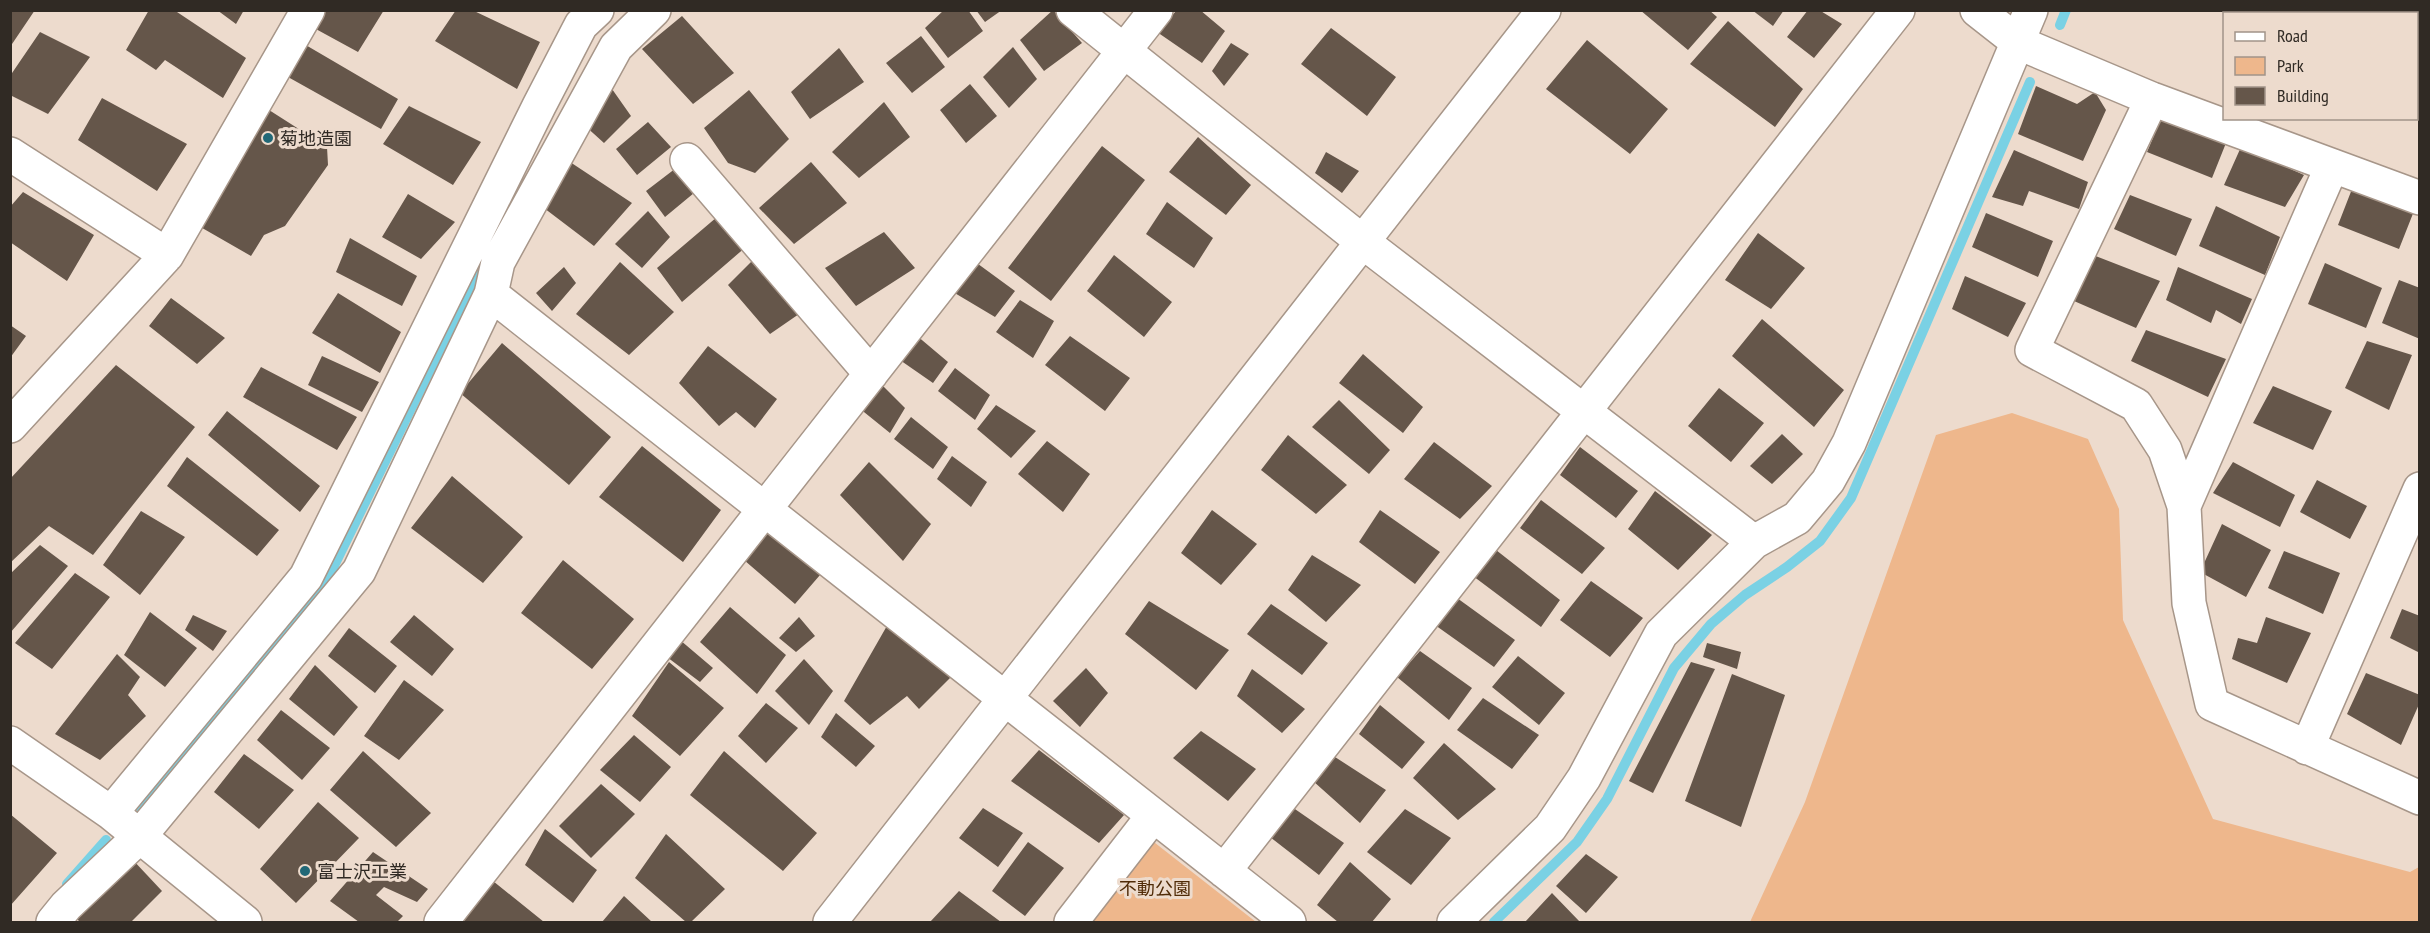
<svg xmlns="http://www.w3.org/2000/svg" width="2430" height="933" viewBox="0 0 2430 933" font-family="'PT Sans Narrow','Noto Sans JP',sans-serif">
<rect width="100%" height="100%" fill="#eddbcd"/>
<path fill="#eeb78c" d="M2012 413 2088 439 2119 509 2123 620 2213 819 2410 872 2419 867V922H1750L1805 802 1936 435Z
M1150 839 1256 922H1085Z"/>
<g fill="none" stroke-linecap="round" stroke-linejoin="round">
<path stroke="#7ad1e4" stroke-width="10" d="M2060 25 2066 10
M140 807 328 578 486 255
M67 884 106 840
M1494 922 1577 842 1607 799 1674 668 1711 624 1745 595 1787 567 1820 541 1851 498 2030 82"/>
</g>
<path fill="#65564a" d="M10 10H35L10 47Z
M149 10H174L246 58 223 98 165 60 156 70 126 50Z
M217 10H244L236 24Z
M325 10H384L358 52 314 28Z
M456 10H472L540 42 517 89 435 41Z
M944 10H968L983 31 948 58 925 28Z
M976 10H1002L985 22Z
M1053 10 1082 43 1044 71 1020 40Z
M1177 10H1200L1225 31 1202 63 1157 32Z
M1640 10H1709L1717 17 1688 50Z
M1752 10H1784L1773 26Z
M1808 10H1819L1842 24 1814 58 1787 37Z
M682 16 734 73 693 104 642 49Z
M1728 21 1803 89 1775 127 1690 64Z
M1331 28 1396 77 1367 116 1301 64Z
M40 32 90 57 48 114 10 95V76Z
M921 36 945 67 912 93 886 63Z
M1587 40 1668 109 1630 154 1546 89Z
M1231 43 1249 54 1224 86 1212 71Z
M304 44 398 99 381 129 288 77Z
M1013 47 1037 79 1009 108 983 77Z
M839 48 864 82 810 119 791 92Z
M970 84 997 116 966 143 940 110Z
M2036 86 2077 104 2095 92 2106 110 2083 161 2018 134Z
M612 89 631 116 604 143 583 124Z
M749 90 789 139 755 173 728 163 704 128Z
M102 98 187 144 157 191 78 140Z
M884 102 910 137 859 178 832 152Z
M409 106 481 142 453 185 383 144Z
M269 110 327 147 328 165 285 226 264 235 251 256 197 225Z
M2161 119 2226 143 2212 178 2147 152Z
M648 122 671 147 637 175 616 149Z
M1198 137 1251 185 1226 215 1169 172Z
M1102 146 1145 180 1051 301 1008 268Z
M2241 147 2304 175 2285 207 2224 185Z
M2014 150 2088 182 2079 209 2029 191 2023 206 1992 197Z
M1326 152 1359 171 1342 193 1315 173Z
M564 158 632 203 594 246 540 205Z
M811 162 847 203 794 244 759 208Z
M680 165 700 188 665 217 646 191Z
M2352 189 2414 211 2399 249 2338 225Z
M23 192 94 235 67 281 10 242V207Z
M408 194 455 222 421 259 382 237Z
M2130 195 2192 219 2176 256 2114 229Z
M1167 202 1213 238 1194 268 1146 234Z
M2216 206 2280 237 2265 275 2199 246Z
M648 211 670 237 642 268 615 244Z
M1986 213 2053 241 2038 277 1972 247Z
M717 217 747 246 682 302 657 268Z
M884 232 915 268 856 306 825 268Z
M1758 233 1805 268 1771 309 1725 280Z
M350 238 417 276 402 306 336 272Z
M1114 255 1172 302 1144 337 1087 291Z
M2093 255 2160 281 2136 328 2074 301Z
M756 257 799 314 770 334 728 285Z
M974 261 1015 291 995 317 953 292Z
M620 262 674 312 629 355 576 314Z
M2325 263 2382 288 2366 328 2308 304Z
M564 267 576 283 552 311 536 293Z
M2178 267 2252 299 2241 324 2216 310 2211 323 2166 300Z
M1965 276 2026 303 2008 337 1952 309Z
M2399 280 2420 288V339L2382 323Z
M338 293 401 332 380 373 312 333Z
M171 298 225 338 197 364 149 326Z
M1020 300 1054 321 1033 358 996 332Z
M1762 319 1844 390 1814 427 1732 356Z
M10 325 26 336 10 358Z
M2146 330 2226 359 2208 397 2131 361Z
M916 335 948 362 933 383 897 358Z
M1070 336 1130 378 1105 411 1045 365Z
M2367 341 2412 355 2389 410 2345 388Z
M502 343 611 437 569 485 460 393Z
M708 346 777 399 755 428 736 412 719 426 679 383Z
M1363 354 1423 407 1403 433 1339 383Z
M322 356 379 382 362 412 308 385Z
M116 365 195 427 93 555 49 526 10 563V479Z
M261 367 357 417 337 450 243 397Z
M955 368 990 395 975 420 938 391Z
M880 383 905 408 890 433 859 408Z
M2273 386 2332 411 2313 450 2253 423Z
M1719 388 1764 423 1731 462 1688 426Z
M1339 400 1390 450 1369 474 1312 427Z
M996 405 1036 431 1011 458 977 429Z
M227 411 320 486 300 512 208 435Z
M911 417 948 447 933 469 894 439Z
M1782 434 1803 454 1772 484 1750 466Z
M1288 435 1347 485 1316 514 1261 470Z
M1047 441 1090 474 1063 512 1018 474Z
M1434 442 1492 486 1460 519 1404 479Z
M642 446 721 510 683 562 599 497Z
M1580 447 1638 491 1616 518 1560 475Z
M952 456 987 482 971 507 937 479Z
M187 457 279 530 257 556 167 486Z
M869 462 931 524 903 561 840 495Z
M2233 462 2295 495 2280 527 2213 493Z
M452 476 523 537 483 583 411 528Z
M2317 480 2367 506 2350 539 2300 512Z
M1655 491 1712 535 1678 570 1628 529Z
M1541 500 1605 548 1582 574 1520 528Z
M1212 510 1257 544 1221 585 1181 553Z
M1380 510 1440 552 1415 584 1359 542Z
M141 511 185 537 140 595 103 565Z
M2222 524 2271 550 2246 597 2200 572Z
M766 530 820 575 795 604 744 560Z
M40 545 68 566 10 633V574Z
M1496 550 1560 600 1541 627 1473 576Z
M2284 551 2340 573 2323 614 2268 588Z
M1312 555 1361 585 1326 622 1288 590Z
M563 560 634 619 592 669 521 613Z
M75 573 110 597 52 669 15 643Z
M1591 581 1643 618 1610 657 1560 620Z
M1457 598 1515 640 1494 667 1435 625Z
M1149 601 1229 650 1196 690 1125 634Z
M1271 604 1328 643 1302 675 1247 634Z
M730 607 786 655 757 694 700 642Z
M2402 609 2420 616V653L2390 638Z
M150 612 197 648 165 687 124 655Z
M193 615 227 631 213 651 185 630Z
M414 615 454 649 432 676 390 642Z
M799 617 815 636 796 652 779 638Z
M2266 617 2311 633 2287 683 2232 659 2238 638 2257 643Z
M888 624 952 676 919 709 907 696 870 725 844 701Z
M349 628 397 666 375 693 328 656Z
M680 640 713 668 700 682 663 654Z
M1707 643 1741 652 1737 669 1703 657Z
M1420 651 1472 688 1449 720 1397 677Z
M117 654 140 677 128 695 146 716 100 760 55 734Z
M1518 656 1565 693 1539 725 1492 687Z
M804 659 833 691 809 725 775 691Z
M669 662 724 708 680 756 632 716Z
M1691 662 1715 669 1653 793 1629 781Z
M315 665 358 707 334 736 289 699Z
M1086 668 1108 693 1080 727 1053 701Z
M1252 669 1305 709 1282 733 1237 696Z
M2366 673 2420 695V702L2401 745 2347 714Z
M1732 674 1785 695 1741 827 1685 801Z
M404 680 444 710 399 760 364 736Z
M1483 698 1539 735 1512 769 1457 730Z
M766 703 798 728 766 763 738 736Z
M1380 705 1425 742 1402 769 1359 734Z
M281 710 330 748 302 780 257 740Z
M836 713 875 746 856 767 821 737Z
M1201 731 1256 769 1228 801 1173 758Z
M634 735 671 767 640 802 600 770Z
M1444 743 1496 789 1458 820 1413 778Z
M1039 750 1124 815 1099 843 1011 781Z
M363 751 431 813 396 847 330 790Z
M724 751 817 833 783 871 690 795Z
M244 754 294 790 259 829 214 792Z
M1335 757 1386 790 1360 823 1313 781Z
M601 784 635 814 591 858 559 826Z
M318 802 359 838 296 903 260 869Z
M1292 807 1344 843 1319 875 1270 837Z
M983 808 1023 833 998 867 959 838Z
M1405 809 1451 838 1411 885 1367 852Z
M10 814 57 853 10 906Z
M545 829 597 870 573 903 525 865Z
M666 834 725 889 691 922H686L635 878Z
M1028 842 1064 868 1025 916 992 891Z
M373 852 428 889 417 902 384 887 376 895 403 916 397 922H359L330 901Z
M1586 854 1618 877 1586 913 1556 886Z
M132 859 162 891 131 922H80L73 915Z
M1350 862 1391 899 1372 922H1338L1317 905Z
M493 881 544 922H463Z
M959 891 1001 922H930Z
M1552 893 1580 922H1525Z
M624 896 652 922H602Z"/>
<g fill="none" stroke-linecap="round" stroke-linejoin="round">
<defs>
<path id="street" d="M1073 10 1363 242 1754 542
M1977 10 2019 43 2152 99 2420 198
M2152 99 2032 350 2136 405 2165 450 2184 506 2189 603 2212 704 2420 798
M10 154 167 255
M687 160 871 374
M491 294 1289 922
M10 426 167 255 308 10
M2184 506 2332 166
M10 743 111 813 245 922
M2307 748 2420 489
M111 813 306 577 539 106 581 25 597 10
M1224 871 1898 10
M53 922 66 906 139 837 359 571 491 294 498 262 616 47 654 10
M441 922 1156 10
M1071 922 1153 816
M1454 922 1550 828 1584 778 1661 634 1754 542 1797 518 1828 481 1849 443 2031 10"/>
<path id="secondary" d="M830 922 1544 10"/>
</defs>
<use href="#street" stroke="#a79689" stroke-width="36"/>
<use href="#secondary" stroke="#a79689" stroke-width="36"/>
<use href="#street" stroke="#fff" stroke-width="33"/>
<use href="#secondary" stroke="#fff" stroke-width="33"/>
</g>
<g fill="#216877" stroke="#eddbcd" stroke-width="2">
<circle cx="268" cy="138" r="6"/>
<circle cx="305" cy="871" r="6"/>
</g>
<g text-anchor="middle" dominant-baseline="central" stroke-width="6" stroke-linejoin="round" paint-order="stroke">
<g font-size="18" fill="#302a24" stroke="#eddbcd" text-anchor="start">
<text x="280" y="138">菊地造園</text>
<text x="317" y="871">富士沢工業</text>
</g>
<g font-size="18" fill="#502b07" stroke="#eddbcd">
<text x="1155" y="888">不動公園</text>
</g>
</g>
<rect width="2430" height="933" fill="none" stroke="#302a24" stroke-width="24"/>
<rect x="2223" y="12" width="195" height="108" fill="#eddbcd" stroke="#a19489" stroke-width="1.5"/>
<rect x="2235" y="32" width="30" height="9" fill="#ffffff" stroke="#a19489" stroke-width="1.5"/>
<text x="2277" y="42" font-size="18" fill="#302a24">Road</text>
<rect x="2235" y="57" width="30" height="18" fill="#eeb78c" stroke="#a19489" stroke-width="1.5"/>
<text x="2277" y="72" font-size="18" fill="#302a24">Park</text>
<rect x="2235" y="87" width="30" height="18" fill="#65564a" stroke="#a19489" stroke-width="1.5"/>
<text x="2277" y="102" font-size="18" fill="#302a24">Building</text>
</svg>
